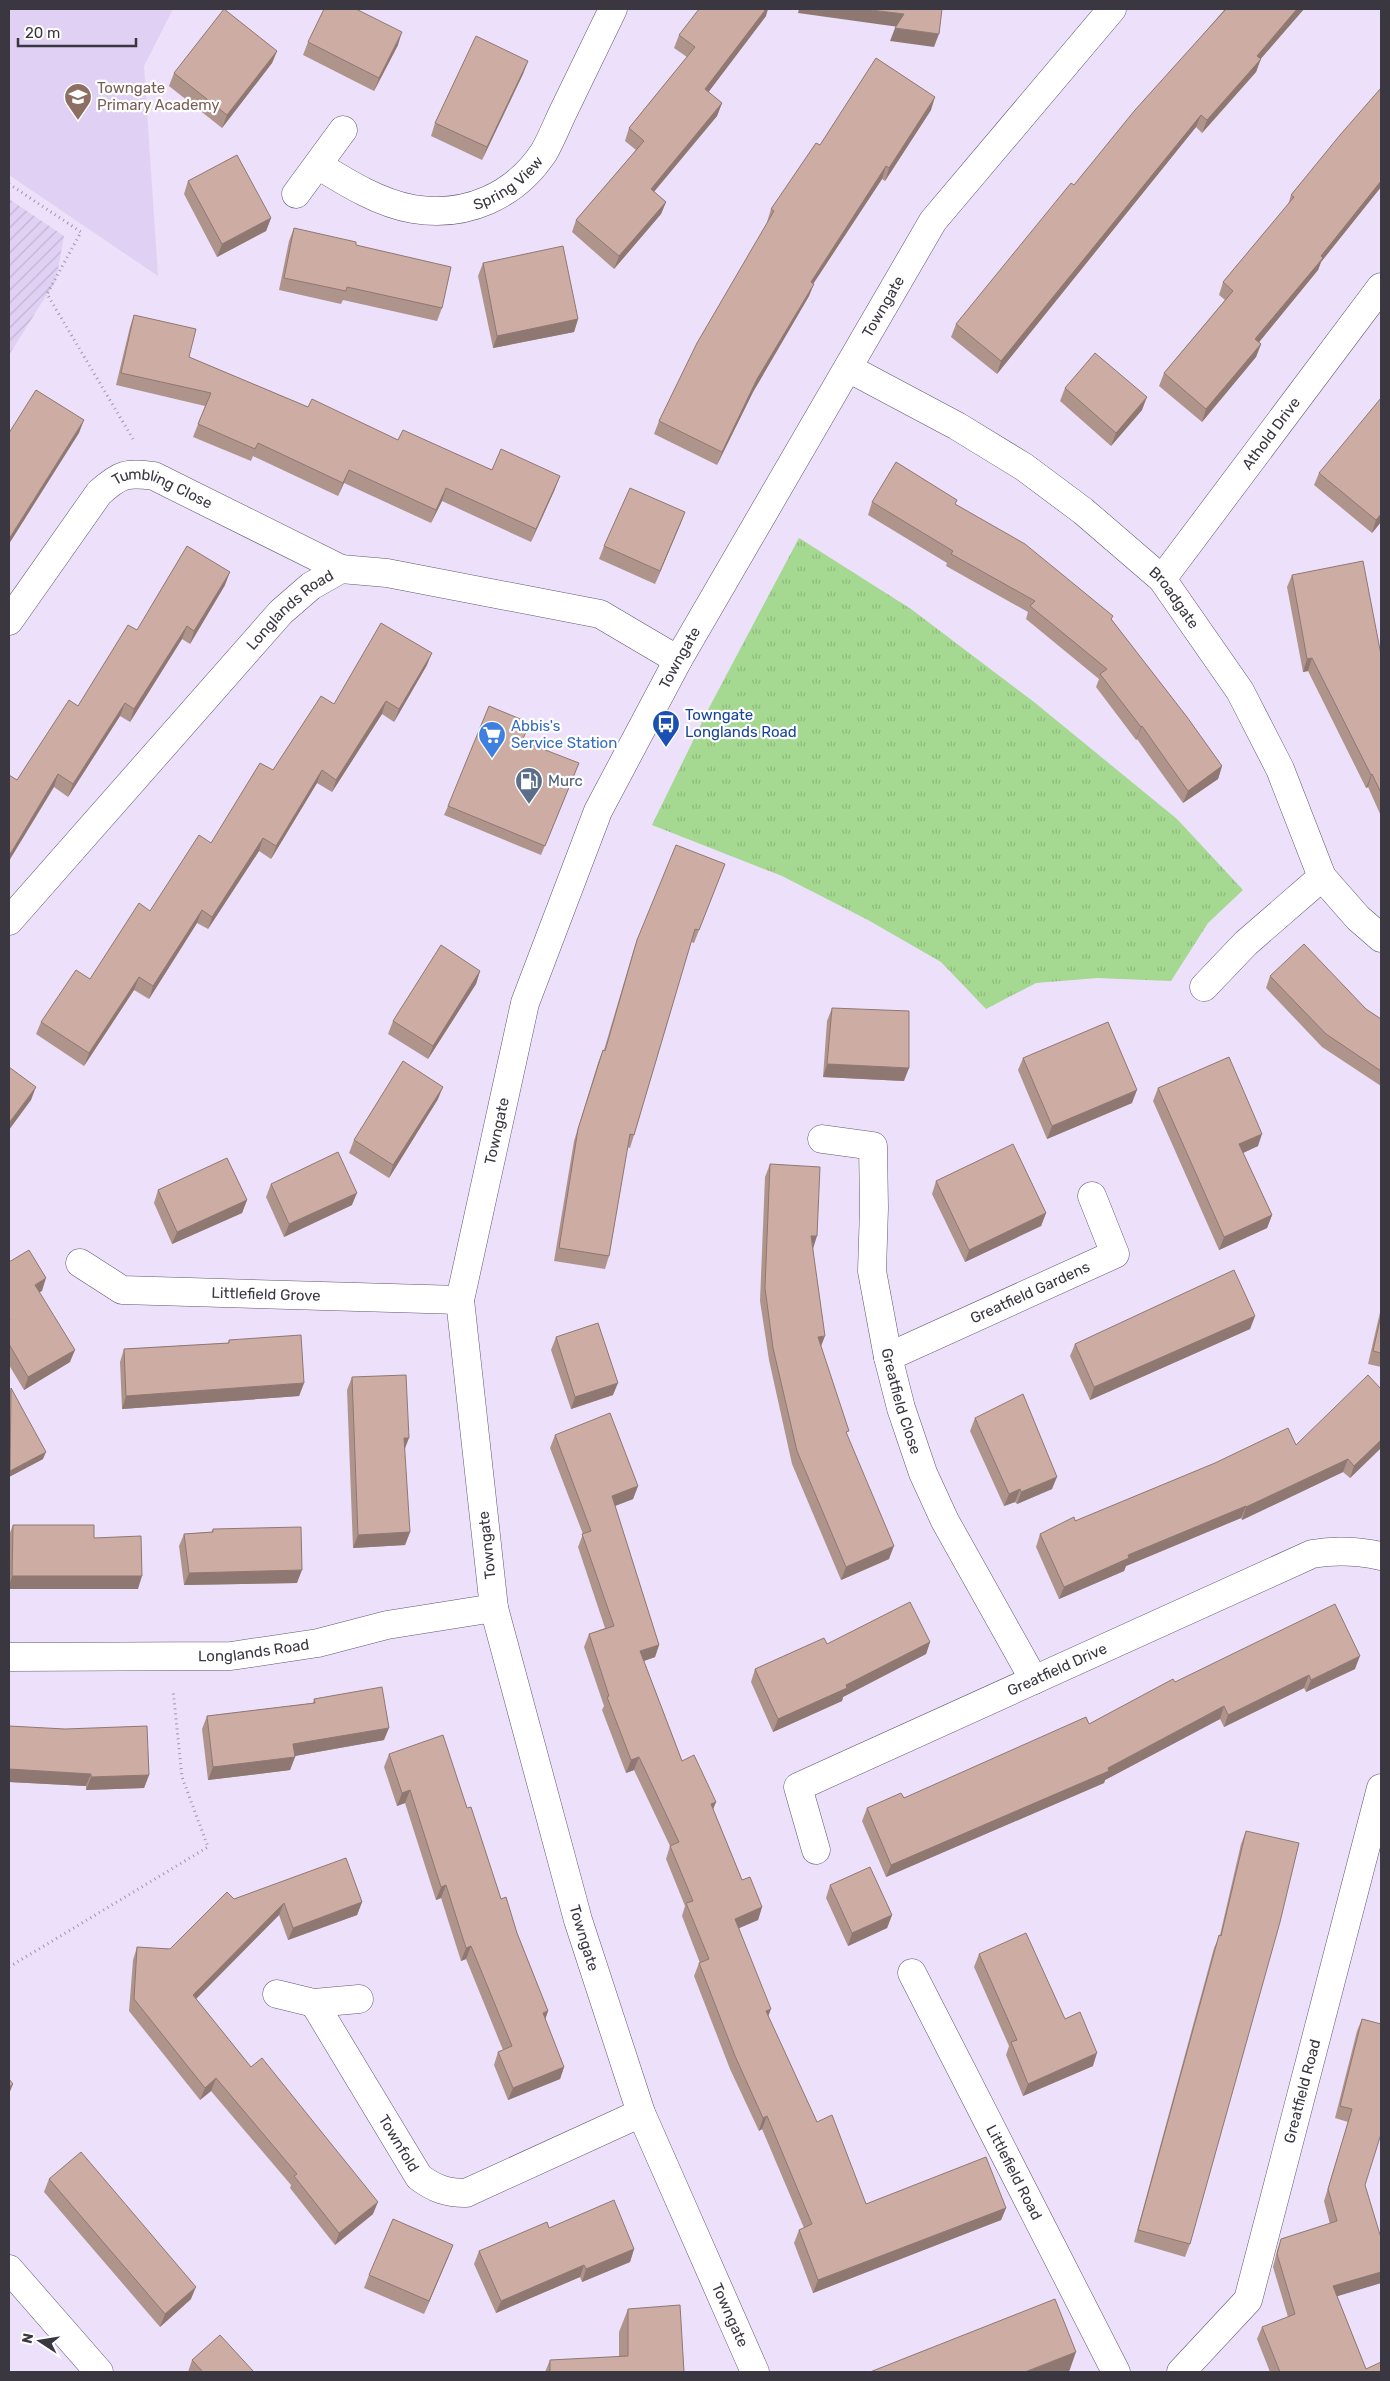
<svg xmlns="http://www.w3.org/2000/svg" width="1390" height="2381" viewBox="0 0 1390 2381" font-family="Rubik,sans-serif">
<defs>
<pattern id="industrial-furrows" width="10" height="10" patternUnits="userSpaceOnUse" patternTransform="scale(1.25)"><rect width="10" height="10" fill="#e0d1f4"/><path d="M-1 1l2-2M0 10L10 0M9 11l2-2" fill="none" stroke="#c1b4d2"/></pattern>
<pattern id="park-tufts" width="24" height="20" patternUnits="userSpaceOnUse" patternTransform="scale(1.25)"><rect width="24" height="20" fill="#a5d890"/><path d="M3 7l-1-3M5 7V3M7 7l1-3M15 17l-1-3M17 17v-4M19 17l1-3" fill="none" stroke="#8fba7d"/></pattern>
</defs>
<rect width="100%" height="100%" fill="#ece0fb"/>
<path fill="url(#industrial-furrows)" d="M9 199 64 236 56 280 9 355Z"/>
<path fill="#e0d1f4" d="M9 9H173L144 66 158 276 9 175Z"/>
<path fill="url(#park-tufts)" d="M799 538 911 609 1034 702 1177 819 1243 890 1208 923 1171 981 1097 978 1036 983 986 1009 941 962 868 920 782 876 652 825 710 706Z"/>
<g fill="none" stroke-linecap="round" stroke-linejoin="round">
<defs>
<g id="minor">
<path id="s1" d="M318 165C347 183 379 203 413 209 466 218 515 196 544 152 552 138 558 122 565 108 581 75 597 42 613 9"/>
<path d="M296 194 343 130"/>
<path id="s2" d="M848 368 957 426 1024 467 1083 511 1162 579 1240 691 1280 769 1322 877 1358 918 1381 938"/>
<path id="s3" d="M1162 579 1381 287"/>
<path id="s4" d="M9 621 99 493C120 474 127 472 154 476L341 569"/>
<path id="s5" d="M9 921 281 612 311 586 341 569 387 573 600 614 678 660"/>
<path d="M1204 987 1246 943 1322 877"/>
<path id="s6" d="M822 1139 873 1146 874 1208 872 1271 888 1357 901 1408 923 1473 945 1521 1034 1680"/>
<path id="s7" d="M80 1263 122 1290 460 1300"/>
<path id="s8" d="M888 1357 1115 1254 1092 1196"/>
<path id="s9" d="M9 1657 231 1656 318 1643 387 1625 494 1608"/>
<path id="s10" d="M816 1850 798 1787 1312 1554C1336 1550 1358 1551 1381 1556"/>
<path id="s11" d="M912 1973 1116 2372"/>
<path d="M277 1994 314 2003 359 1999"/>
<path id="s12" d="M314 2003 419 2177C435 2189 447 2193 466 2193L641 2113"/>
<path d="M9 2269 99 2372"/>
<path id="s13" d="M755 2372 641 2113 578 1920 494 1608 460 1300 525 1003 598 811 678 660 933 221 1112 9"/>
<path id="s14" d="M1181 2372 1248 2300 1381 1788"/>
</g>
</defs>
<use href="#minor" stroke="#61576e" stroke-width="29"/>
<path stroke="#9f97aa" stroke-width="3" stroke-dasharray="1 4" stroke-linecap="butt" d="M9 184 81 232 47 294 133 439
M9 1967 208 1847 182 1777 173 1690"/>
<use href="#minor" stroke="#fff" stroke-width="28"/>
</g>
<path fill="#af948c" d="M1223 9H1304L1260 59 1256 72 1202 133 1196 127 997 374 951 337 956 324 1074 185 1224 10Z
M766 16 708 92 722 103 717 116 654 192 666 202 661 214 614 269 572 232 576 220 636 150 625 141 629 128 687 57 674 48 679 35Z
M308 42 398 45 374 91 303 55Z
M277 51 272 63 222 128 169 86 174 73Z
M528 61 523 74 482 160 431 136 435 123Z
M1381 88V187L1321 262 1318 270 1259 342 1261 344 1256 357 1202 422 1159 386 1164 373 1225 300 1219 295 1223 282 1288 205 1291 195Z
M931 110 885 181 882 179 813 283 809 296 753 392 717 465 654 434 659 421 768 223 767 222 771 209 820 145Z
M188 181 271 218 266 231 217 257 184 194Z
M294 228 356 245 442 308 437 321 343 300 341 304 279 290 289 241Z
M483 263 578 319 574 332 493 348 478 276Z
M134 315 189 357 308 407 398 440 555 489 531 542 442 501 431 523 344 483 338 496 253 456 251 461 193 437 205 406 116 385 130 327Z
M1065 388 1142 410 1111 446 1060 401Z
M1319 473 1381 522 1372 533 1314 485Z
M872 502 955 504 1112 620 1222 766 1218 779 1183 803 1137 739 1136 740 1096 687 1099 679 1026 619 1028 612 946 566 947 563 868 515Z
M685 512 680 525 655 584 599 559 604 546Z
M1292 575 1381 655V816L1368 787 1366 788 1308 671 1303 672 1287 587Z
M225 585 190 644 182 639 130 722 120 716 68 797 54 787 17 780 78 706 137 630Z
M427 665 394 722 382 714 332 792 317 783 271 859 259 851 208 929 197 923 149 999 134 990 84 1066 36 1034 41 1022 90 979 211 843 273 770 334 704Z
M575 773 541 855 444 815 448 806Z
M725 864 694 943 691 942 634 1135 630 1148 627 1147 609 1256 605 1269 554 1261 574 1141 598 1063 603 1050H604L633 952 637 940Z
M480 971 476 984 428 1059 388 1034 393 1021Z
M1270 976 1366 1009 1381 1019V1086L1322 1047 1266 988Z
M832 1008 904 1081 823 1077 827 1021Z
M1023 1058 1132 1103 1047 1139 1018 1070Z
M1158 1088 1258 1146 1243 1153 1272 1215 1267 1228 1219 1250 1153 1101Z
M438 1099 389 1178 349 1153 354 1140Z
M770 1164 813 1249 821 1347 847 1435 889 1559 841 1580 792 1464 769 1360 760 1301 765 1177Z
M936 1181 1046 1213 1041 1226 965 1262 932 1194Z
M271 1184 352 1205 284 1237 266 1197Z
M158 1190 247 1200 242 1213 172 1244 154 1203Z
M9 1262 42 1291 39 1292 70 1362 24 1390 9 1365Z
M1381 1308V1367L1368 1364Z
M1255 1316 1250 1329 1090 1400 1070 1356 1075 1344Z
M556 1337 613 1395 571 1409 551 1350Z
M229 1340 304 1383 299 1396 122 1409 120 1362 124 1349 228 1343Z
M352 1377 410 1532 405 1545 353 1548 347 1390Z
M11 1388 43 1459 9 1477V1394Z
M1381 1389V1448L1350 1478 1343 1472 1242 1520 1241 1518 1126 1566 1124 1571 1059 1599 1036 1547 1040 1534 1296 1445Z
M975 1418 1052 1489 1017 1504 1015 1502 1004 1506 970 1431Z
M555 1435 638 1486 633 1499 615 1506 659 1645 655 1657 644 1661 682 1761 716 1802 713 1809 742 1880 762 1907 758 1920 739 1928 768 2017 817 2122 866 2204 1006 2208 1001 2220 813 2293 794 2243 799 2230 804 2228 762 2129 759 2131 730 2069 694 1976 699 1963H700L682 1916 685 1906 666 1859 670 1846 634 1770 626 1773 602 1710 604 1706 584 1647 589 1634 605 1628 578 1547 583 1534 550 1448Z
M13 1525 94 1538 138 1589H9V1535Z
M213 1529 297 1583 184 1585 179 1546 184 1534 211 1532Z
M930 1642 926 1654 843 1697 842 1701 773 1732 751 1682 755 1669 827 1644Z
M1355 1669 1306 1692 1304 1688 1224 1727 1220 1719 1105 1780 1104 1783 886 1877 862 1821 867 1808 904 1798 1089 1724 1175 1682Z
M314 1699 384 1740 295 1756V1757L290 1770 208 1780 202 1729 207 1716 313 1703Z
M9 1726 149 1775 144 1788 86 1790V1786L9 1782Z
M389 1754 467 1808 501 1899 517 1933 548 2011 545 2019 564 2067 560 2079 508 2100 494 2065 498 2052 503 2050 466 1959 461 1961 441 1898 436 1900 405 1803 397 1806 384 1767Z
M1246 1831 1190 2244 1185 2257 1134 2242 1214 1948 1220 1935 1241 1844Z
M830 1885 892 1915 887 1928 848 1946 826 1898Z
M234 1899 362 1902 357 1915 288 1940 279 1915 196 1999 251 2067 373 2214 335 2245 290 2188 291 2185 211 2091 200 2100 129 2011 133 1960 137 1947 170 1949Z
M979 1954 1065 2019 1093 2066 1023 2096 1006 2055 1009 2046 974 1967Z
M1362 2019 1365 2185 1381 2283 1337 2296 1366 2369 1381 2372H1270L1257 2339 1262 2327 1288 2317 1273 2267 1277 2251 1281 2239 1330 2224 1324 2201 1348 2122 1335 2118 1357 2031Z
M49 2179 191 2299 160 2327 44 2192Z
M453 2245 424 2314 364 2288 369 2275Z
M634 2249 630 2262 582 2282 580 2277 496 2313 474 2264 479 2251Z
M628 2309 684 2372H545L550 2360 619 2357V2332Z
M192 2360 254 2372H188Z"/>
<path fill="#8f7872" d="M766 9H768L766 16 701 102 705 89Z
M799 9H863L904 14 899 27 798 13Z
M1297 9H1304L1252 69 1257 56Z
M895 28 939 34 934 47 890 41Z
M402 32 398 45 374 91 379 78Z
M277 51 272 63 222 128 227 115Z
M1261 59 1256 72 1202 133 1207 120Z
M528 61 523 74 482 160 487 147Z
M935 97 931 110 885 181 889 168Z
M722 103 717 116 646 201 651 189Z
M1201 115 1196 127 997 374 1001 361Z
M886 166 882 179 806 295 811 282Z
M1381 181V187L1321 262 1318 270 1251 352 1255 339Z
M666 202 661 214 614 269 619 256Z
M271 218 266 231 217 257 222 244Z
M814 284 809 296 753 392 717 465 722 452 757 379Z
M578 319 574 332 493 348 497 336Z
M1261 344 1256 357 1202 422 1206 409Z
M1147 397 1142 410 1111 446 1116 433Z
M84 420 79 433 9 544V539Z
M349 470 344 483 338 496 343 483Z
M560 476 555 489 531 542 536 529Z
M446 488 442 501 431 523 436 510Z
M685 512 680 525 655 584 660 571Z
M1381 514V522L1372 533 1376 520Z
M230 572 225 585 190 644 194 631Z
M187 626 182 639 130 722 134 709Z
M432 653 427 665 394 722 399 709Z
M1312 658 1308 671 1303 672 1307 659Z
M386 701 382 714 332 792 336 780Z
M125 703 120 716 68 797 73 784Z
M1142 726 1137 739 1136 740 1141 727Z
M1222 766 1218 779 1183 803 1188 791Z
M322 770 317 783 271 859 276 846Z
M58 774 54 787 9 861V856Z
M1372 774 1368 787 1366 788 1371 775Z
M263 838 259 851 208 929 212 917Z
M202 910 197 923 149 999 153 986Z
M480 971 476 984 428 1059 433 1046Z
M139 977 134 990 84 1066 89 1053Z
M827 1064 909 1068 904 1081 823 1077Z
M36 1087 31 1100 9 1130V1123Z
M443 1087 438 1099 389 1178 393 1165Z
M1137 1090 1132 1103 1047 1139 1052 1126Z
M1262 1134 1258 1146 1234 1157 1239 1144Z
M357 1193 352 1205 284 1237 289 1224Z
M247 1200 242 1213 172 1244 177 1232Z
M1046 1213 1041 1226 965 1262 969 1250Z
M1272 1215 1267 1228 1219 1250 1224 1237Z
M811 1236H817L813 1249Z
M46 1278 42 1291 30 1297 35 1285Z
M1255 1316 1250 1329 1090 1400 1094 1387Z
M825 1336 820 1349 818 1337Z
M75 1350 70 1362 24 1390 28 1377Z
M304 1383 299 1396 122 1409 126 1396Z
M618 1383 613 1395 571 1409 575 1397Z
M404 1438H409L404 1451Z
M1381 1440V1448L1350 1478 1354 1466Z
M46 1452 43 1459 9 1477 10 1471Z
M1348 1459 1343 1472 1242 1520 1246 1507Z
M1057 1477 1052 1489 1017 1504 1021 1492Z
M638 1486 633 1499 607 1509 612 1496Z
M1020 1489 1015 1502 1004 1506 1009 1494Z
M1246 1506 1241 1518 1126 1566 1124 1571 1059 1599 1064 1587 1128 1555Z
M410 1532 405 1545 353 1548 358 1535Z
M894 1546 889 1559 841 1580 846 1567Z
M302 1570 297 1583 184 1585 189 1573Z
M12 1576H142L138 1589H9V1586Z
M930 1642 926 1654 843 1697 842 1701 773 1732 778 1719Z
M659 1645 655 1657 635 1664 640 1651Z
M1360 1656 1355 1669 1306 1692 1311 1680Z
M1309 1675 1304 1688 1224 1727 1228 1715Z
M1224 1706 1220 1719 1105 1780 1104 1783 886 1877 891 1865 1108 1768Z
M389 1728 384 1740 289 1757 293 1744Z
M295 1757 290 1770 208 1780 213 1767Z
M639 1757 634 1770 626 1773 631 1760Z
M9 1769 91 1774 86 1786 9 1782Z
M149 1775 144 1788 86 1790 91 1777Z
M410 1790 405 1803 397 1806 402 1793Z
M716 1802 711 1814V1804Z
M446 1885 441 1898 436 1900 441 1887Z
M362 1902 357 1915 288 1940 293 1928Z
M284 1903 279 1915 188 2007 193 1995Z
M762 1907 758 1920 730 1932 735 1919Z
M892 1915 887 1928 848 1946 852 1933Z
M471 1946 466 1959 461 1961 466 1948Z
M771 2009 766 2022V2011Z
M548 2011 544 2023 543 2013Z
M1097 2053 1093 2066 1023 2096 1028 2084Z
M564 2067 560 2079 508 2100 513 2088Z
M216 2078 211 2091 200 2100 205 2088Z
M13 2084 9 2094V2087Z
M767 2116 762 2129 759 2131 763 2118Z
M378 2202 373 2214 335 2245 339 2233Z
M1006 2208 1001 2220 813 2293 818 2280Z
M453 2245 448 2258 424 2314 429 2301Z
M634 2249 630 2262 582 2282 586 2269Z
M584 2265 580 2277 496 2313 501 2301Z
M1381 2272V2283L1328 2299 1333 2286Z
M196 2287 191 2299 160 2327 165 2314Z
M1076 2352 1069 2372H1025Z"/>
<path fill="#ccaca3" stroke="#8f7872" d="M224 9 277 51 227 115 174 73Z
M324 9H356L402 32 379 78 308 42Z
M699 9H766L705 89 722 103 651 189 666 202 619 256 576 220 644 141 629 128 695 47 679 35Z
M863 9H942L939 34 895 28 904 14Z
M1226 9H1297L1257 56 1261 59 1207 120 1201 115 1001 361 956 324 1071 183 1074 185 1135 110Z
M476 36 528 61 487 147 435 123Z
M876 58 935 97 889 168 886 166 811 282 814 284 757 379 722 452 659 421 697 343 774 211 771 209 816 143 820 145Z
M1381 88V181L1321 256 1323 258 1255 339 1261 344 1206 409 1164 373 1233 291 1223 282 1294 197 1291 195 1340 135Z
M237 155 271 218 222 244 188 181Z
M294 228 356 242V245L451 267 442 308 347 287 346 291 284 278Z
M563 246 578 319 497 336 483 263Z
M134 315 196 329 189 357 308 407 312 399 398 440 403 430 492 470 501 449 560 476 536 529 446 488 436 510 349 470 343 483 258 443 255 449 198 424 211 393 121 373Z
M1095 353 1147 397 1116 433 1065 388Z
M36 390 84 420 9 539V433Z
M1381 398V514L1376 520 1319 473Z
M896 462 957 500 955 504 1025 544 1113 616 1111 619 1187 717 1222 766 1188 791 1142 726 1141 727 1100 674 1107 669 1030 606 1035 601 951 554 953 551 872 502Z
M630 488 685 512 660 571 604 546Z
M187 546 230 572 194 631 187 626 134 709 125 703 73 784 58 774 9 856V775L17 780 69 700 78 706 128 625 137 630Z
M1363 561 1381 655V793L1372 774 1371 775 1312 658 1307 659 1292 575Z
M381 623 432 653 399 709 386 701 336 780 322 770 276 846 263 838 212 917 202 910 153 986 139 977 89 1053 41 1022 76 970 90 979 139 903 150 911 199 835 211 843 260 763 273 770 321 696 334 704Z
M489 706 530 723 522 741 579 763 545 846 448 806Z
M676 845 725 864 699 930 695 929 634 1135 630 1134 609 1256 559 1248 578 1129 603 1050 605 1051 637 940Z
M1304 944 1366 1009 1381 1019V1071L1326 1034 1270 976Z
M441 945 480 971 433 1046 393 1021Z
M832 1008 909 1011V1068L827 1064Z
M1108 1022 1137 1090 1052 1126 1023 1058Z
M1229 1057 1262 1134 1239 1144 1272 1215 1224 1237 1158 1088Z
M403 1061 443 1087 393 1165 354 1140Z
M9 1067 36 1087 9 1123Z
M1013 1144 1046 1213 969 1250 936 1181Z
M338 1152 357 1193 289 1224 271 1184Z
M227 1158 247 1200 177 1232 158 1190Z
M770 1164 820 1167 817 1236H811L825 1336 818 1337 849 1431 846 1432 894 1546 846 1567 797 1451 773 1348 765 1288Z
M29 1250 46 1278 35 1285 75 1350 28 1377 9 1344V1321L10 1320 9 1318V1262Z
M1234 1270 1255 1316 1094 1387 1075 1344Z
M1381 1315V1353L1373 1351Z
M598 1323 618 1383 575 1397 556 1337Z
M301 1335 304 1383 126 1396 124 1349 229 1343V1340Z
M406 1375 409 1438H404L410 1532 358 1535 352 1377Z
M1368 1375 1381 1389V1440L1354 1466 1348 1459 1246 1507V1506L1128 1555 1129 1558 1064 1587 1040 1534 1074 1517 1075 1521 1215 1463 1288 1428 1296 1445Z
M11 1388 46 1452 10 1471Z
M1023 1394 1057 1477 1021 1492 1020 1489 1009 1494 975 1418Z
M610 1413 638 1486 612 1496 659 1645 640 1651 682 1761 694 1755 716 1802 711 1804 742 1880 750 1877 762 1907 735 1919 771 2009 766 2011 817 2122 832 2115 866 2204 986 2157 1006 2208 818 2280 799 2230 812 2224 767 2116 763 2118 735 2056 699 1963 709 1959 686 1903 693 1901 670 1846 679 1842 639 1757 631 1760 607 1697 609 1696 589 1634 614 1626 582 1534 591 1531 555 1435Z
M13 1525H94V1538L141 1536 142 1576H12Z
M301 1527 302 1570 189 1573 184 1534 213 1532V1529Z
M910 1602 930 1642 846 1685 847 1688 778 1719 755 1669 824 1638 827 1644Z
M1335 1604 1360 1656 1311 1680 1309 1675 1228 1715 1224 1706 1108 1768 1109 1771 891 1865 867 1808 901 1793 904 1798 1086 1717 1089 1724 1173 1679 1175 1682Z
M382 1687 389 1728 293 1744 295 1757 213 1767 207 1716 315 1703 314 1699Z
M9 1726 65 1729 147 1726 149 1775 91 1777V1774L9 1769Z
M443 1735 467 1808 471 1807 501 1899 506 1897 517 1933 548 2011 543 2013 564 2067 513 2088 498 2052 512 2046 471 1946 466 1948 446 1885 441 1887 410 1790 402 1793 389 1754Z
M1246 1831 1299 1843 1280 1922 1190 2244 1138 2230 1219 1935 1221 1936Z
M346 1858 362 1902 293 1928 284 1903 193 1995 251 2067 262 2058 378 2202 339 2233 294 2176 297 2174 216 2078 205 2088 134 1999 137 1947 170 1949 227 1892 234 1899Z
M870 1867 892 1915 852 1933 830 1885Z
M1026 1933 1065 2019 1080 2012 1097 2053 1028 2084 1011 2042 1017 2040 979 1954Z
M1362 2019 1381 2024V2134L1365 2185 1381 2238V2272L1333 2286 1366 2369 1381 2362V2372H1280L1262 2327 1295 2314 1277 2254 1281 2239 1337 2221 1328 2189 1352 2109 1340 2106Z
M9 2079 13 2084 9 2087Z
M81 2152 196 2287 165 2314 49 2179Z
M614 2200 634 2249 586 2269 584 2265 501 2301 479 2251 547 2222 549 2228Z
M393 2219 453 2245 429 2301 369 2275Z
M1055 2299 1076 2352 1025 2372H870Z
M680 2305 684 2372H550V2360L628 2356V2309Z
M220 2335 254 2372H203L192 2360Z"/>
<defs>
<symbol id="school-pin" viewBox="-11 -11 22 30"><path d="M0 17L-7.5 6A9.5 9.5 0 1 1 7.5 6Z" fill="#8d6e63" stroke="#fff"/><path d="M0-5L7-2L0 1L-7-2ZM-4 1L0 2.5L4 1V4Q0 6-4 4Z" fill="#fff"/></symbol>
<symbol id="bus-pin" viewBox="-11 -11 22 30"><path d="M0 17L-7.5 6A9.5 9.5 0 1 1 7.5 6Z" fill="#1a4fb4" stroke="#fff"/><path d="M-5-6H5V4H4V6H2V4H-2V6H-4V4H-5ZM-3.5-4V0h7V-4ZM-3.5 1.2v1.5H-2V1.2ZM2 1.2v1.5H3.5V1.2Z" fill="#fff"/></symbol>
<symbol id="supermarket-pin" viewBox="-11 -11 22 30"><path d="M0 17L-7.5 6A9.5 9.5 0 1 1 7.5 6Z" fill="#3f7fe0" stroke="#fff"/><path d="M-6-5.5h2.5l.6 2H6L4.5 2H-2.5L-4.4-4H-6ZM-1.5 3.2a1.3 1.3 0 1 0 .1 0ZM3 3.2a1.3 1.3 0 1 0 .1 0Z" fill="#fff"/></symbol>
<symbol id="fuel-pin" viewBox="-11 -11 22 30"><path d="M0 17L-7.5 6A9.5 9.5 0 1 1 7.5 6Z" fill="#5c6f8a" stroke="#fff"/><path d="M-5.5-6h7V0h2V4h1.3V-2.5L3-4.5l.8-.8L6-3V5H2.5V1h-1V6h-7ZM-4.2-4.7v3.2H.2V-4.7Z" fill="#fff"/></symbol>
</defs>
<g fill-rule="evenodd">
<use href="#school-pin" x="62" y="81" width="32" height="43"/>
<use href="#bus-pin" x="650" y="708" width="32" height="43"/>
<use href="#supermarket-pin" x="476" y="719" width="32" height="43"/>
<use href="#fuel-pin" x="513" y="765" width="32" height="43"/>
</g>
<g text-anchor="middle" dominant-baseline="central" stroke-width="4.5" stroke-linejoin="round" paint-order="stroke">
<g font-size="15" fill="#785e54" stroke="#fff" text-anchor="start">
<text x="97" y="88">Towngate<tspan x="97" dy="17">Primary Academy</tspan></text>
</g>
<g font-size="15" fill="#3b3741" stroke="#fff">
<text stroke="none"><textPath href="#s1" startOffset="208">Spring View</textPath></text>
<text stroke="none"><textPath href="#s13" startOffset="2208">Towngate</textPath></text>
<text stroke="none"><textPath href="#s3" startOffset="182">Athold Drive</textPath></text>
<text stroke="none"><textPath href="#s4" startOffset="228">Tumbling Close</textPath></text>
<text stroke="none"><textPath href="#s2" startOffset="402">Broadgate</textPath></text>
<text stroke="none"><textPath href="#s5" startOffset="420">Longlands Road</textPath></text>
<text stroke="none"><textPath href="#s13" startOffset="1802">Towngate</textPath></text>
<text stroke="none"><textPath href="#s13" startOffset="1292">Towngate</textPath></text>
<text stroke="none"><textPath href="#s8" startOffset="156">Greatfield Gardens</textPath></text>
<text stroke="none"><textPath href="#s7" startOffset="194">Littlefield Grove</textPath></text>
<text stroke="none"><textPath href="#s6" startOffset="310">Greatfield Close</textPath></text>
<text transform="translate(487 1545) rotate(-96)">Towngate</text>
<text stroke="none"><textPath href="#s9" startOffset="245">Longlands Road</textPath></text>
<text stroke="none"><textPath href="#s10" startOffset="350">Greatfield Drive</textPath></text>
<text transform="translate(584 1938) rotate(73)">Towngate</text>
<text stroke="none"><textPath href="#s14" startOffset="314">Greatfield Road</textPath></text>
<text stroke="none"><textPath href="#s12" startOffset="164">Townfold</textPath></text>
<text stroke="none"><textPath href="#s11" startOffset="224">Littlefield Road</textPath></text>
<text transform="translate(730 2315) rotate(66)">Towngate</text>
</g>
<g font-size="15" fill="#164399" stroke="#fff" text-anchor="start">
<text x="685" y="715">Towngate<tspan x="685" dy="17">Longlands Road</tspan></text>
</g>
<g font-size="15" fill="#366cbe" stroke="#fff" text-anchor="start">
<text x="511" y="726">Abbis's<tspan x="511" dy="17">Service Station</tspan></text>
</g>
<g font-size="15" fill="#4e5e75" stroke="#fff" text-anchor="start">
<text x="548" y="781">Murc</text>
</g>
</g>
<rect width="1390" height="2381" fill="none" stroke="#3b3741" stroke-width="20"/>
<g transform="translate(40 2341) rotate(282)" stroke="#ffffff" stroke-width="4" paint-order="stroke">
<path d="M0-4L9 19L0 12L-9 19Z" fill="#3b3741"/>
<text y="-8" font-size="14" font-weight="bold" text-anchor="middle" fill="#3b3741">N</text>
</g>
<path d="M18 38v8h118v-8" fill="none" stroke="#3b3741" stroke-width="2.5"/>
<text x="25" y="38" font-size="15" fill="#3b3741" stroke="#ffffff" stroke-width="4" paint-order="stroke">20 m</text>
</svg>
